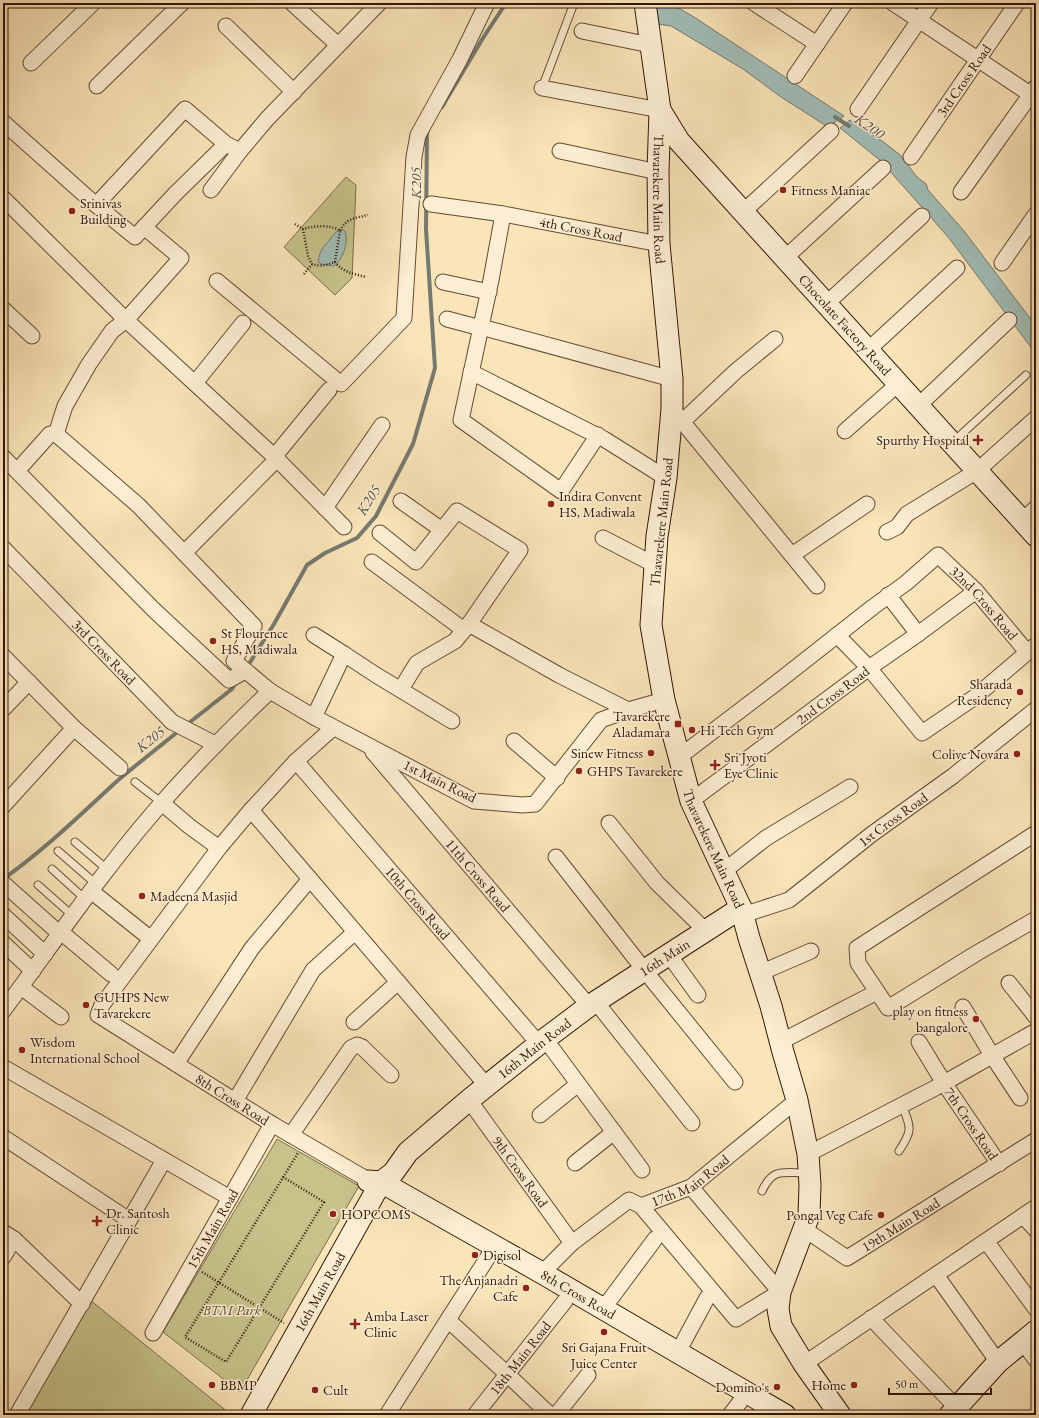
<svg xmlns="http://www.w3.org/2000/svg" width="1039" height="1418" viewBox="0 0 1039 1418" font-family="'EB Garamond',serif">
<rect width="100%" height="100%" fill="#fae5b9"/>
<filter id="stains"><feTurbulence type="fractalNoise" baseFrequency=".005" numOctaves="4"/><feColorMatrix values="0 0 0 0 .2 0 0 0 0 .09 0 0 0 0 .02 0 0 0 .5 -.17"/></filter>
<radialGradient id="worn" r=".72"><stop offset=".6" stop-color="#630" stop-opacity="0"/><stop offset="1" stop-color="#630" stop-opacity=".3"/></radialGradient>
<path fill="#c6c28a" stroke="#7c6c48" d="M346 177 356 185 352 278 335 295 284 247Z
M277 1139 359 1186 240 1392 163 1332Z
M90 1300 229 1413 228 1415H26Z"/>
<path fill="#a1bdb7" stroke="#757a71" d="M650 3H670L694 17 844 116 828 127 781 97 743 69 671 26 652 23Z
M850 120 885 143 900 155 917 177 926 184 928 190 964 231 1036 326V354L949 238 881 161 840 128Z
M341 229 345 231C349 241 343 260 334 266L321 264 318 262C320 249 323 248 331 238 334 234 336 231 341 229Z"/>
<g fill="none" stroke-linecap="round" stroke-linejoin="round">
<path stroke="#757a71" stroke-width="4" d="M442 107 483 38 506 3
M835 117 849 126
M247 667 274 624 307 565 325 553 357 538 376 516 413 444 435 368 426 229 427 132 428 130
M185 726 232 689 236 682
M3 879C44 850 79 816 116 782 137 764 159 747 180 730"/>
<defs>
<path id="lane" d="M542 88 574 3
M953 442 1026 375
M135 782 162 803
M75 842 108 870
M58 851 96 884
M52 869 85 899
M38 885 73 916
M899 1151C913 1130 911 1128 902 1105
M762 1191C773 1167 784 1173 807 1173"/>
<g id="street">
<path d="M292 3 338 45"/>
<path d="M754 3 817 44"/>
<path d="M893 3 1036 98"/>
<path d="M226 26 294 92"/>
<path d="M582 31 650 45"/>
<path d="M31 63 93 3"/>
<path d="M795 76 845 3"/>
<path d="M97 86 182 3"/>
<path d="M542 88 660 110"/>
<path d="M858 109 931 3"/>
<path d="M3 122 96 205 135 237 175 194 226 144"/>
<path d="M560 151 658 172"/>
<path id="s1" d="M911 157 1017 3"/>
<path d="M211 190 240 151 267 119 379 3"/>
<path d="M961 192 1036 87"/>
<path d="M3 198 126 320 181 258 144 227"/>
<path id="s2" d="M431 204 503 214 659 244"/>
<path d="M96 205 185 109 226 144 234 148"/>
<path d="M743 212 831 131"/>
<path d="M503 214 491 280 461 420 561 491 598 435"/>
<path d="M785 258 883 168"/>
<path d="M1002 263 1036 214"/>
<path d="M217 281 341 384 404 318 414 157 418 135 460 59 487 3"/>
<path d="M443 282 489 292"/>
<path d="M826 304 922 216"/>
<path d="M3 309 32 336"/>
<path d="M447 319 481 328"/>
<path d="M481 327 672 379"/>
<path d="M868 350 957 268"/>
<path d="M471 372 604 439 666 478"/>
<path d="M195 383 243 323"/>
<path d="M918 406 1009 320"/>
<path d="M672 409 817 586"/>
<path d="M682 422 736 371 775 339"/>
<path d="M845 431 898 384"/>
<path d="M56 434 65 406 89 364 112 331 126 320 277 459"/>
<path d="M3 457 154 610 229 680 245 671"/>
<path d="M274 457 329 390"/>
<path d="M17 471 50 434H56L139 506 254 626 234 661 270 691 314 717 474 801 522 805 535 804 601 720 628 710 664 700"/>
<path d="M401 501 442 530"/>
<path d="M325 508 382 425"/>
<path d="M1022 521 1036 508"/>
<path d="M887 532 897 527 907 514 977 471 1036 418"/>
<path d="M380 533 416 562 457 511 520 550 469 624 455 641 417 663 401 689"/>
<path d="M603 538 655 565"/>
<path id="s3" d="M3 548 172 722 215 744"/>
<path d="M184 553 277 459 344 527"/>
<path d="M792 555 867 504"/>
<path d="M372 562 464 630"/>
<path d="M888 595 918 634"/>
<path d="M469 624 559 675 628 710"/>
<path d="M314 635 344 654"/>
<path d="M837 635 869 668 922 733 975 697 1036 645"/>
<path d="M3 656 74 728 120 768"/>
<path d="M3 709 29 682"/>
<path d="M314 717 344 654 376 675 452 721"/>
<path id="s4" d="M333 728 296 761 251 810 219 848 102 1005 98 1015 272 1124 368 1180"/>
<path d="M514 741 557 778"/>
<path id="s5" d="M373 752 589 1006"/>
<path id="s6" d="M679 757 775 684 873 607 906 583 938 555 976 591 1027 652"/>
<path id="s7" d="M296 761 539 1044"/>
<path id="s8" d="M691 801 869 668 918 634 976 591"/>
<path d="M162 803 189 826 219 848"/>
<path d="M3 806 74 728"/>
<path d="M251 810 487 1086"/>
<path d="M609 823 657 883 706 931"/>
<path d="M1036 833 857 948 858 963 888 1008 977 953 1036 919"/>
<path d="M556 857 645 971 735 1082"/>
<path d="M724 871 766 838 850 787"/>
<path d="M3 883 60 934"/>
<path d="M91 891 151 939"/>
<path d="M3 915 45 954"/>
<path id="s9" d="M743 915 789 900 872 834 953 776 1036 709"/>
<path d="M61 932 111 974"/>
<path d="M3 943 33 971"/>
<path d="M669 955 698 995"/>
<path d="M760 973 811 951"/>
<path d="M1009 983 1036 1017"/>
<path d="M21 987 61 1017"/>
<path d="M596 1002 692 1123"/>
<path d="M963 1007 993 1057 1020 1098"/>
<path d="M3 1011C52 945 99 876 153 813 190 770 229 730 270 691"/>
<path d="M354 1022 398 982"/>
<path d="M545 1039 642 1170"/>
<path d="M780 1042 877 992"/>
<path id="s10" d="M919 1042 944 1083 999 1164"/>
<path d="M176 1064 252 948 310 879"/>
<path d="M3 1067 230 1198"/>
<path id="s11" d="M469 1100 572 1243"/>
<path d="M235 1101 313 970 355 932"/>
<path d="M540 1115 578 1084"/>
<path d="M291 1135 351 1048 357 1045 362 1047 391 1075"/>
<path d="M3 1137 129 1220"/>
<path d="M808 1154 935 1088 1036 1031"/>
<path d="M575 1163 614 1132"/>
<path d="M641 1206 736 1319 780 1292 691 1187"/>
<path d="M1023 1216 1036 1230"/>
<path id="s12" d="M804 1229 847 1258 1036 1140"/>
<path d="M3 1232 14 1239 82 1304"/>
<path d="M986 1241 1036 1309"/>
<path d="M3 1257 14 1239"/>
<path id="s13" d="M542 1273 572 1243 629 1200 641 1206 691 1187 797 1100"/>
<path d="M936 1275 998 1362"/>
<path d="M603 1309 655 1239"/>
<path d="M871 1318 956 1407"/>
<path d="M448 1320 507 1374 550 1415"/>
<path id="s14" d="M153 1333 272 1124"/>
<path d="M1023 1342 1036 1360"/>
<path d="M678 1352 707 1298"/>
<path d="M804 1364 1036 1207"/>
<path d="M17 1415 164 1160"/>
<path d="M387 1415 488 1257"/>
<path id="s15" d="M475 1415 565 1301"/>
<path d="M556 1415 588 1375"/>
<path d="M730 1415 740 1402"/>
</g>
<g id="secondary">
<path id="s16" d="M645 3 660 110 658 172 659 244 672 379V409L666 478 657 536 651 625 664 700 691 801 741 908 749 938 771 1006 783 1052 797 1100 808 1154 810 1185 809 1215 780 1292 778 1309 781 1326 804 1364 840 1415"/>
<path id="s17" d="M660 110 679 141 1036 536"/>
<path id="s18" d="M368 1181 381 1182 542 1273 785 1415"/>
<path id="s19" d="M251 1415 376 1191 381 1182 393 1173 408 1152 469 1100 545 1039 589 1006 741 908"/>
<path d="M950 1415 998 1362 1036 1331"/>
</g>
</defs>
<use href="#lane" stroke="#644a34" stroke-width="9"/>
<use href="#street" stroke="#644a34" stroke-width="17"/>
<use href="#secondary" stroke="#321607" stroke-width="23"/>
<path stroke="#321607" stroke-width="2.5" stroke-dasharray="1 2" stroke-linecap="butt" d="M295 224 303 229C312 226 332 224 340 231 346 218 356 218 368 215
M303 229 308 256 312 264C320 267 327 265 335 262 342 272 354 274 366 277
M335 262 340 231
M304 274 312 264
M283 1177 324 1202 226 1362 185 1337C223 1276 260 1215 298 1153
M202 1272 284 1323"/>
<use href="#lane" stroke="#fceed2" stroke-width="7"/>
<use href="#street" stroke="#fceed2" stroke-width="15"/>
<use href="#secondary" stroke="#fceed2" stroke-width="21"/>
</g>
<g fill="#8f2418" stroke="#fceed2" stroke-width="1.5">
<circle cx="783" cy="190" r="4"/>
<circle cx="72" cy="211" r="4"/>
<path d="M976 434h4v4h4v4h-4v4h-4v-4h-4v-4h4z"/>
<circle cx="551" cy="504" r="4"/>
<circle cx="213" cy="641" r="4"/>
<circle cx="1020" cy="692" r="4"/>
<rect x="674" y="720" width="8" height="8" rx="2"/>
<circle cx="692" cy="730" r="4"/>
<circle cx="651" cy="753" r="4"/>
<circle cx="1017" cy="754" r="4"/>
<path d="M713 759h4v4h4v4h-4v4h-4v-4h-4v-4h4z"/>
<circle cx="579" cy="771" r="4"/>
<circle cx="142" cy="896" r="4"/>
<circle cx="86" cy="1005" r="4"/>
<circle cx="976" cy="1019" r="4"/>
<circle cx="22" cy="1050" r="4"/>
<circle cx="333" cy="1214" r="4"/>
<circle cx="881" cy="1215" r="4"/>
<path d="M95 1215h4v4h4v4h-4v4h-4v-4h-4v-4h4z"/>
<circle cx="475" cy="1255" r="4"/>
<circle cx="526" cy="1288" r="4"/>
<path d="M353 1318h4v4h4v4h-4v4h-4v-4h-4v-4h4z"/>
<circle cx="604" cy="1332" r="4"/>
<circle cx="212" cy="1385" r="4"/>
<circle cx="854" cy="1385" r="4"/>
<circle cx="777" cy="1387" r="4"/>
<circle cx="315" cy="1390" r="4"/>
</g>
<g text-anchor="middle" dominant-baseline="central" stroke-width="3" stroke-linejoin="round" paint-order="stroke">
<g font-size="14" fill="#321607" stroke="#fceed2">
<text stroke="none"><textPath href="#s1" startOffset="93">3rd Cross Road</textPath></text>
<text stroke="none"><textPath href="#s16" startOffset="197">Thavarekere Main Road</textPath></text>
<text stroke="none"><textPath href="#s2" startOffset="152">4th Cross Road</textPath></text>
<text stroke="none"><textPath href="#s17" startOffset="284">Chocolate Factory Road</textPath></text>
<text transform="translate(661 522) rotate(-84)">Thavarekere Main Road</text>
<text stroke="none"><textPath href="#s6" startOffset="395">32nd Cross Road</textPath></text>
<text stroke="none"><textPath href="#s3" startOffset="145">3rd Cross Road</textPath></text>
<text stroke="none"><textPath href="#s8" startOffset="177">2nd Cross Road</textPath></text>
<text transform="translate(440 781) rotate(26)">1st Main Road</text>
<text stroke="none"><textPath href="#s9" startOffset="180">1st Cross Road</textPath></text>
<text stroke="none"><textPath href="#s16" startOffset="858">Thavarekere Main Road</textPath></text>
<text stroke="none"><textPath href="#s5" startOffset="162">11th Cross Road</textPath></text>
<text stroke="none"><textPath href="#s7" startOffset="187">10th Cross Road</textPath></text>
<text stroke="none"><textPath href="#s19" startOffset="630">16th Main</textPath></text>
<text stroke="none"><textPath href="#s19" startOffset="471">16th Main Road</textPath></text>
<text stroke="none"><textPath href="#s4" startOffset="531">8th Cross Road</textPath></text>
<text stroke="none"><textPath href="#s10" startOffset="97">7th Cross Road</textPath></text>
<text stroke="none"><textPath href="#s11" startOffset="88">9th Cross Road</textPath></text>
<text stroke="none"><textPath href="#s13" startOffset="183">17th Main Road</textPath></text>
<text stroke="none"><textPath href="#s12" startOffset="115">19th Main Road</textPath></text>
<text stroke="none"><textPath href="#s14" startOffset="120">15th Main Road</textPath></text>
<text stroke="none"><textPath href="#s19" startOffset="141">16th Main Road</textPath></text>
<text stroke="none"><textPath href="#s18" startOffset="240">8th Cross Road</textPath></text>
<text stroke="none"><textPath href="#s15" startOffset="73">18th Main Road</textPath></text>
</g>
<g font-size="14" fill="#321607" stroke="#fceed2" text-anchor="start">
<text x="791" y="190">Fitness Maniac</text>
<text x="80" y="203">Srinivas<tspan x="80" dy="16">Building</tspan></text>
<text x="969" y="440" text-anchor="end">Spurthy Hospital</text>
<text x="559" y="496">Indira Convent<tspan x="559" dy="16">HS, Madiwala</tspan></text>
<text x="221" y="633">St Flourence<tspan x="221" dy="16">HS, Madiwala</tspan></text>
<text x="1012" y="684" text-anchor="end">Sharada<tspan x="1012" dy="16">Residency</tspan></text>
<text x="670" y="716" text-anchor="end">Tavarekere<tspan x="670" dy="16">Aladamara</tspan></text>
<text x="700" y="730">Hi Tech Gym</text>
<text x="643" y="753" text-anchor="end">Sinew Fitness</text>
<text x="1009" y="754" text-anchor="end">Colive Novara</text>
<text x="724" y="757">Sri Jyoti<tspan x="724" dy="16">Eye Clinic</tspan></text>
<text x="587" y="771">GHPS Tavarekere</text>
<text x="150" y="896">Madeena Masjid</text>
<text x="94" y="997">GUHPS New<tspan x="94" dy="16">Tavarekere</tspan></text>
<text x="968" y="1011" text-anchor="end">play on fitness<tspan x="968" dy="16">bangalore</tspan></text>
<text x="30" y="1042">Wisdom<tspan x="30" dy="16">International School</tspan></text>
<text x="106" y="1213">Dr. Santosh<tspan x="106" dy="16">Clinic</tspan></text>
<text x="341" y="1214">HOPCOMS</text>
<text x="873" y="1215" text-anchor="end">Pongal Veg Cafe</text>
<text x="483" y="1255">Digisol</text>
<text x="518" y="1280" text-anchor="end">The Anjanadri<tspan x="518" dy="16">Cafe</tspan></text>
<text x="364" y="1316">Amba Laser<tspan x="364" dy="16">Clinic</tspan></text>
<text x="604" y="1347" text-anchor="middle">Sri Gajana Fruit<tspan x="604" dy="16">Juice Center</tspan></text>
<text x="220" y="1385">BBMP</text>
<text x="846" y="1385" text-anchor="end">Home</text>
<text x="769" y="1387" text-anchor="end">Domino's</text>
<text x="323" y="1390">Cult</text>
</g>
<g font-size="14" font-style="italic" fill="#5e4a2e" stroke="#fceed2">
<text x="232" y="1310">BTM Park</text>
</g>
<g font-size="15" font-style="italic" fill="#595045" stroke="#fceed2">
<text transform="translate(870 126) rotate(34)">K200</text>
<text transform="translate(415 183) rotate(-90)">K205</text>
<text transform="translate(368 500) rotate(-59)">K205</text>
<text transform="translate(150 739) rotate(-39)">K205</text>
</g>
</g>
<rect width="1039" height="1418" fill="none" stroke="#fae5b9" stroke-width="16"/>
<rect x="4" y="4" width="1031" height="1410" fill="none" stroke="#321607" stroke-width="2"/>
<rect x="8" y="8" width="1023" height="1402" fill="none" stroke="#321607"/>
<path d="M889 1388v6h102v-6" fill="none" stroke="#321607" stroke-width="2"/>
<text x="895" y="1388" font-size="12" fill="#321607" stroke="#fceed2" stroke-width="3" paint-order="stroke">50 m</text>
<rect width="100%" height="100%" filter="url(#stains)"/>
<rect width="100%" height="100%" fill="url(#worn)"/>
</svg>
